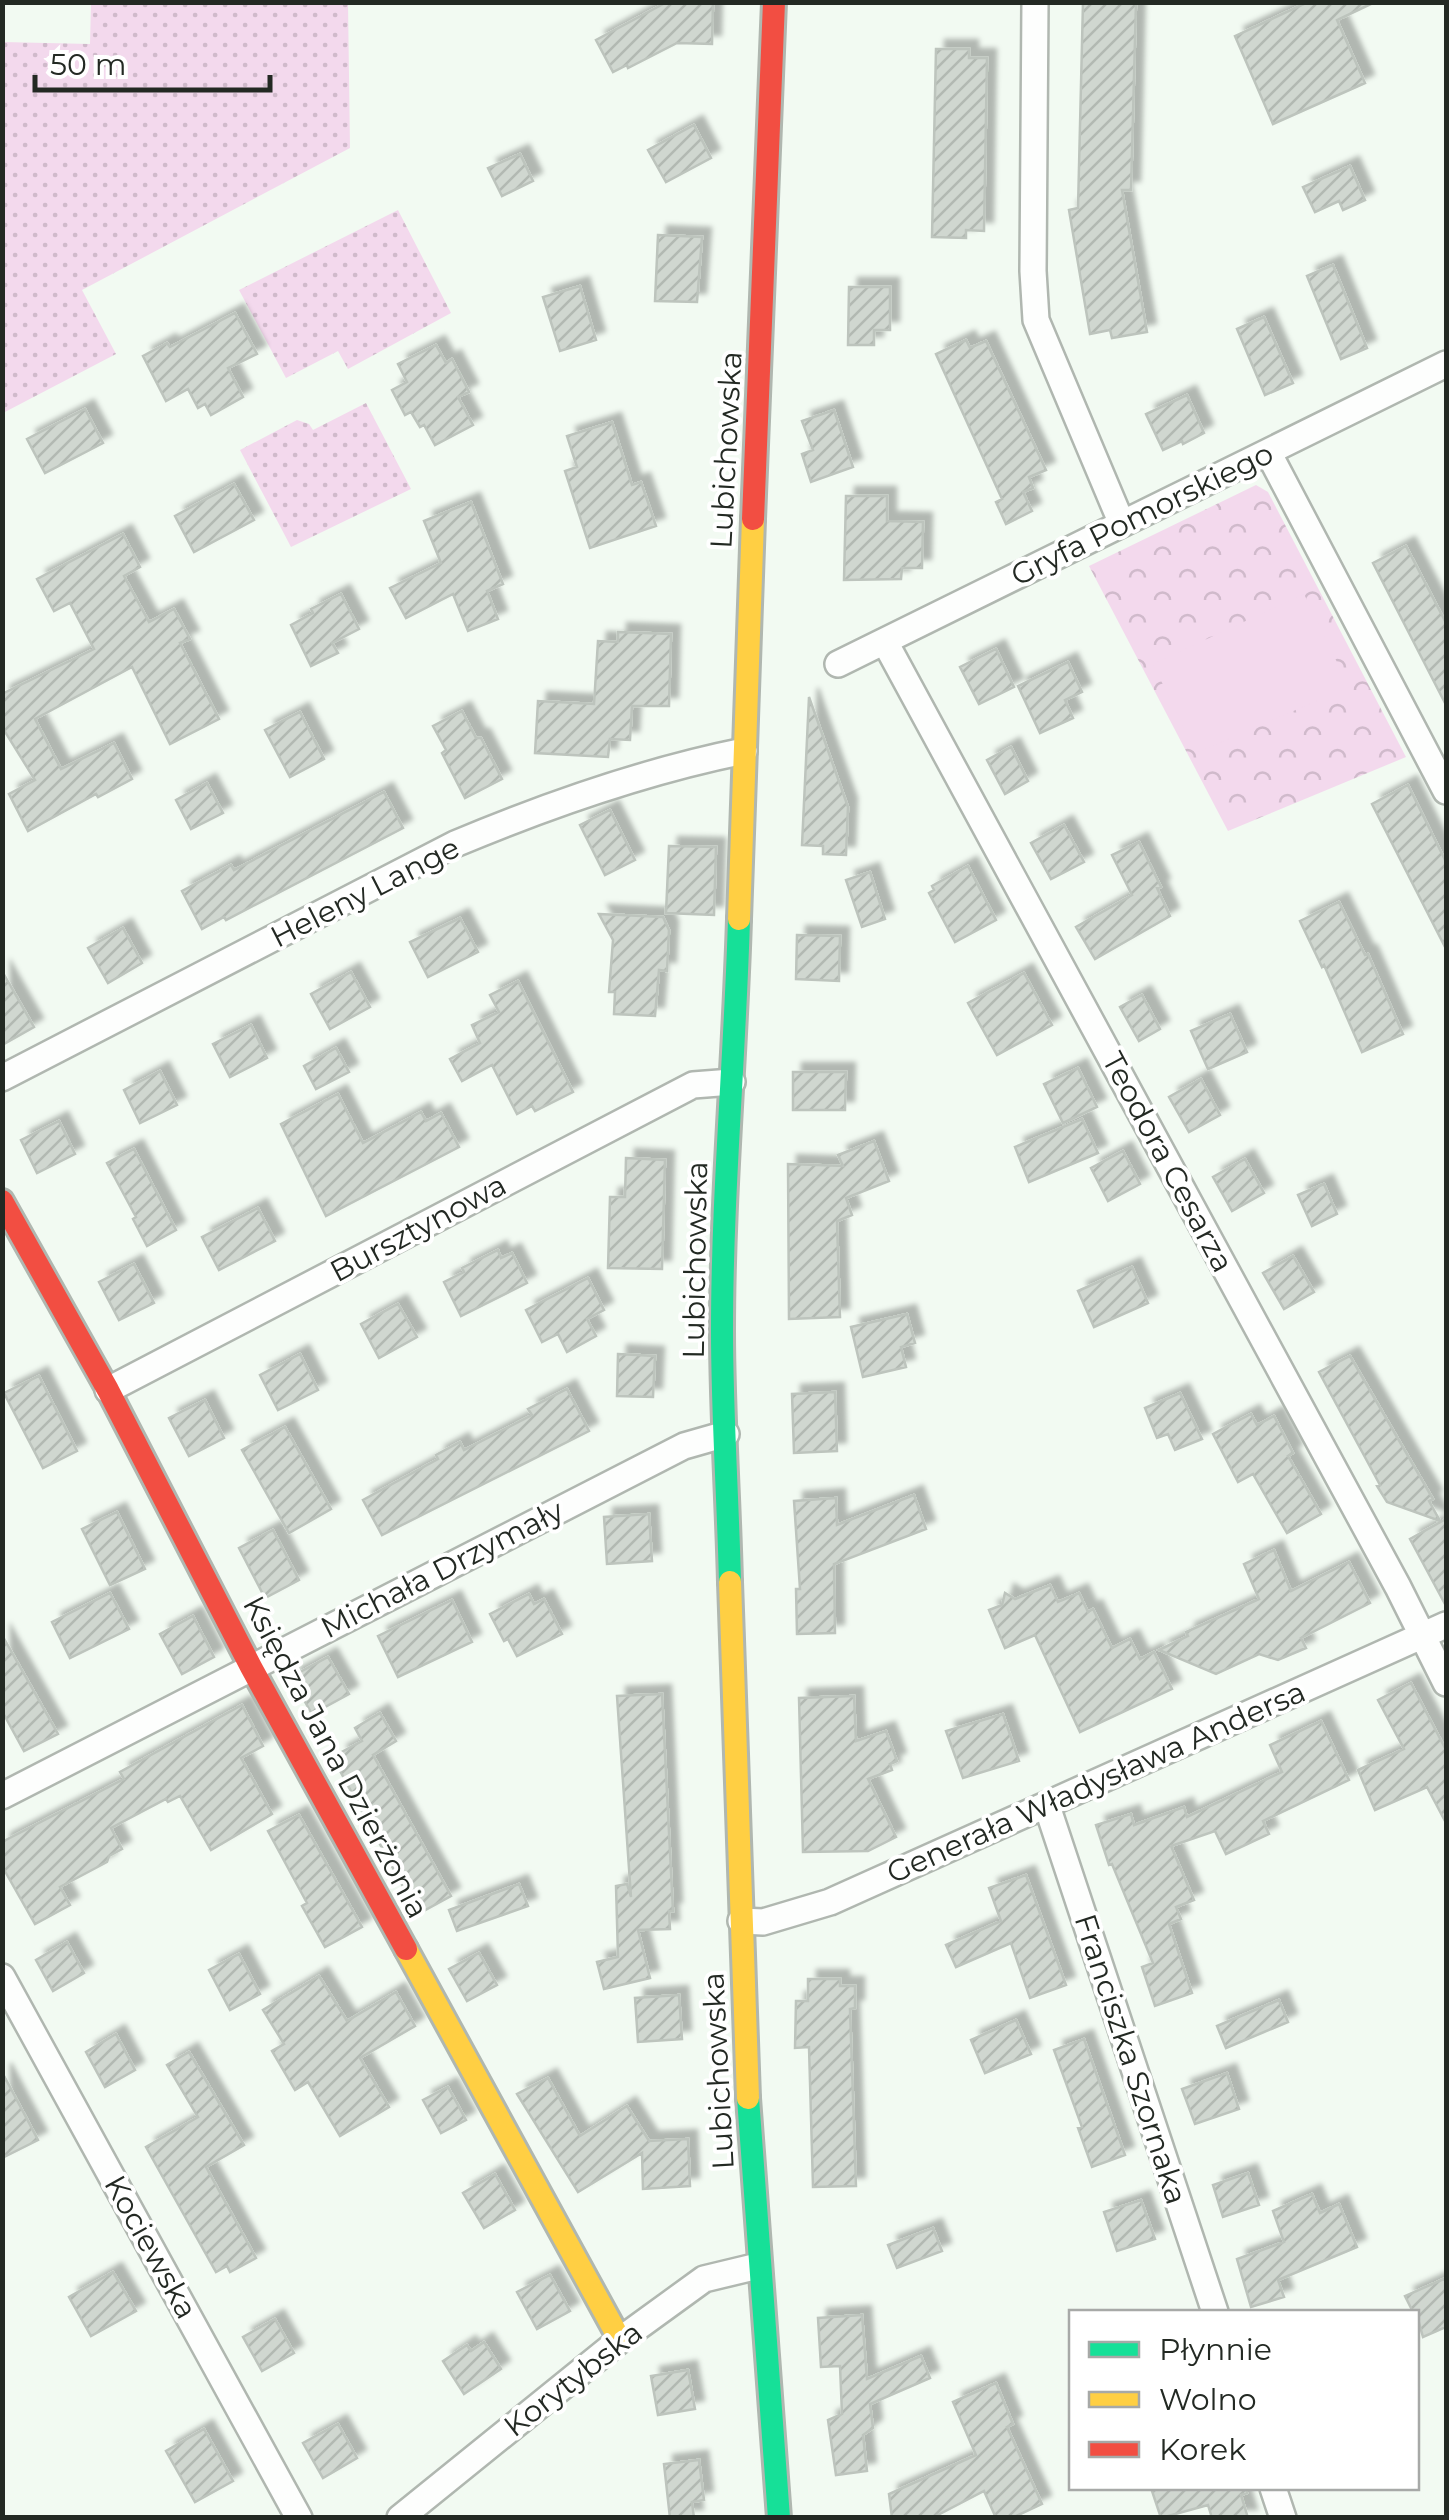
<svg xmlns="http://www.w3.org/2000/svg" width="1449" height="2520" viewBox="0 0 1449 2520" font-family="Montserrat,sans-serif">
<defs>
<pattern id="grass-dots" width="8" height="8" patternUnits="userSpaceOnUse" patternTransform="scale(2.5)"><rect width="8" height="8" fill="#f3d9ed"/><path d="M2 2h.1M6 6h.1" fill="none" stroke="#d0bacb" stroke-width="1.8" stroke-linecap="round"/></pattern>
<pattern id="park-crowns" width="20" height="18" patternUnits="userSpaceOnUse" patternTransform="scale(2.5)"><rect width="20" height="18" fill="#f3d9ed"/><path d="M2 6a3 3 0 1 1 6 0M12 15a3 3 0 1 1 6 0" fill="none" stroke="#d0bacb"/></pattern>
<pattern id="building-hatch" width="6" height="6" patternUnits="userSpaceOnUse" patternTransform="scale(2.5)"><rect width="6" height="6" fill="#d0d7d0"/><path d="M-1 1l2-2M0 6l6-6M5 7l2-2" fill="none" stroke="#b2b9b2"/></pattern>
<filter id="shadow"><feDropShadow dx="9" dy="-9" stdDeviation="2.5" flood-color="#0004"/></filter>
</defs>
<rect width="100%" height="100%" fill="#f2faf2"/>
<path fill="url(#grass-dots)" d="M91 3H348L350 148 82 290 116 354 3 413V42L90 44Z
M398 210 451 313 348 369 338 351 286 378 239 290Z
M366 403 411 489 291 547 240 450 297 420 309 424 313 430Z"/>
<path fill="url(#park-crowns)" d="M1256 485 1268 492 1406 757 1228 831 1089 566Z"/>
<path fill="#f3d9ed" d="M1304 594 1349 687 1196 753 1153 664Z"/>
<path fill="url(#building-hatch)" stroke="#bdc4bd" stroke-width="2.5" filter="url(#shadow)" d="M667 2H713L712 44 677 43 628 68 627 65 613 72 596 40Z
M1083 2H1136L1131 190H1122L1147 332 1112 338 1110 330 1090 334 1069 210 1078 208Z
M1308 2H1375L1337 20 1365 83 1273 124 1235 36Z
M936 49H969V58H987L984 231 966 230V238L932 237Z
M694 125 711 158 666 182 648 150Z
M520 154 533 181 502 196 488 168Z
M1350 166 1365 200 1343 210 1339 201 1315 212 1303 187Z
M658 235 702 237 697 302 655 301Z
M1333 265 1367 348 1341 359 1307 276Z
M580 286 596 340 560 351 543 297Z
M849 287H890V330H874V345H848Z
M235 313 257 354 228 368 243 397 211 415 205 404 198 408 188 389 166 401 143 356 167 343 170 347Z
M1264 317 1293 383 1265 395 1237 329Z
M966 340 970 348 986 341 1046 470 1029 477 1033 488 1023 492 1032 511 1006 524 996 502 1002 499 936 354Z
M436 345 446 363 452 359 469 392 458 397 473 425 435 445 424 425 420 427 411 412 405 415 392 390 407 382 398 364Z
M1187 395 1204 433 1183 444 1182 441 1163 450 1146 414Z
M85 409 103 443 45 473 27 439Z
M834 410 853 467 811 482 802 454 813 450 802 421Z
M612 422 632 485 641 482 656 526 590 548 565 471 577 467 567 436Z
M234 484 254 520 194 552 175 516Z
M846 496H887V521L923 522 922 568H902L901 579 844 580Z
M471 502 503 584 487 591 498 619 468 631 453 594 406 618 390 588 441 563 424 521Z
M123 534 140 567 124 576 149 622 174 609 190 639 180 643 219 719 170 744 132 667 35 719 61 769 114 743 132 779 98 797 96 794 28 831 9 794 35 780 2 727V694L94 649 70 603 54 611 37 579Z
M1406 546 1446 623V705L1373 563Z
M341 594 359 629 332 643 338 653 311 666 291 625 313 613 311 609Z
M618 632 671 634 669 706H632L630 740 610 739 608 757 535 753 538 701 594 704 598 641 618 642Z
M996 649 1014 687 979 704 960 667Z
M1068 662 1082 692 1065 700 1073 718 1040 733 1018 686Z
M809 697 848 807 846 855 823 854V846L802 845Z
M462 711 476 738H481L502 779 465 798 442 753 446 750 433 726Z
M300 712 324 759 290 777 265 730Z
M1011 747 1028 781 1005 794 987 760Z
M207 783 223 813 191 829 176 800Z
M1408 785 1446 862V949L1372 804Z
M384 792 403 828 226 920 224 917 202 929 182 891 231 865 234 870Z
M610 810 635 860 605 875 580 825Z
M1064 825 1084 862 1051 879 1031 843Z
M1139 842 1161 887 1157 888 1170 916 1095 959 1076 927 1132 895 1112 855Z
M669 846 716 847 714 915 666 913Z
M968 866 996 920 955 942 929 893 934 890 932 886Z
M870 872 885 919 862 927 846 880Z
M1339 902 1365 955 1368 954 1403 1034 1362 1052 1324 965 1322 967 1300 921Z
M599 914 663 917 669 930 667 971 659 970 655 1016 614 1014 615 992H609L613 940Z
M460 918 478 952 428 977 410 942Z
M123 928 142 963 108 983 88 948Z
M797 935 840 936 839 981 796 979Z
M2 971 34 1027 2 1045Z
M351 972 370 1007 330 1029 311 994Z
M1024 973 1052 1025 997 1055 968 1003Z
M518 981 573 1092 535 1111 532 1106 517 1114 492 1065 462 1081 450 1059 480 1043 472 1025 499 1012 490 995Z
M1142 995 1160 1029 1139 1041 1120 1007Z
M1230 1014 1247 1052 1208 1069 1191 1031Z
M251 1025 267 1058 230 1077 213 1044Z
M336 1048 349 1072 316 1089 304 1066Z
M1078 1068 1097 1107 1063 1123 1044 1084Z
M160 1071 177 1105 140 1123 124 1090Z
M793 1072H846L845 1110H793Z
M1201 1079 1220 1115 1189 1132 1169 1097Z
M338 1094 363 1143 421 1112 426 1121 441 1113 459 1147 326 1216 281 1124Z
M1082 1119 1098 1153 1029 1182 1015 1147Z
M59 1121 75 1154 37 1173 21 1140Z
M874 1141 889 1181 846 1198 852 1215 837 1221 840 1317 789 1319 788 1164 843 1166 838 1155Z
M134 1149 176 1230 147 1246 133 1219 136 1217 107 1163Z
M1123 1151 1140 1184 1108 1201 1091 1168Z
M626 1158 665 1160 662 1269 608 1268 610 1197H625Z
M1245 1159 1264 1193 1232 1211 1213 1177Z
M1324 1184 1337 1214 1312 1226 1298 1195Z
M258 1208 275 1241 219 1270 202 1237Z
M498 1250 501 1258 512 1253 527 1283 461 1316 444 1282 464 1272 462 1268Z
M1293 1256 1314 1292 1284 1309 1263 1273Z
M134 1264 154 1303 119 1320 99 1282Z
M1132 1267 1148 1303 1094 1327 1078 1291Z
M588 1278 604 1310 587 1319 596 1336 567 1352 558 1334 542 1342 526 1310Z
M398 1304 417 1337 379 1358 361 1324Z
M907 1314 915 1343 901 1347 906 1367 863 1377 851 1327Z
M300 1354 318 1390 278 1410 260 1375Z
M618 1354 655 1356 653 1397 617 1396Z
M1350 1356 1433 1499 1429 1501 1440 1521 1387 1502 1377 1486 1380 1485 1319 1372Z
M39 1376 77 1451 43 1468 4 1393Z
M567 1389 589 1431 382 1535 363 1500 438 1459 436 1455 460 1442 464 1450 532 1415 528 1409Z
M835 1392 837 1451 794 1453 792 1394Z
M1180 1393 1202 1439 1175 1450 1168 1434 1157 1438 1145 1408Z
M205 1400 224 1438 189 1456 169 1418Z
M1251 1414 1257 1425 1274 1416 1293 1453 1288 1456 1321 1514 1287 1533 1253 1474 1238 1482 1213 1434Z
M285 1427 331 1509 289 1533 242 1450Z
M914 1495 926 1529 834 1564 835 1633 797 1634 796 1589H800L794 1501 836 1498 837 1525Z
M117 1512 145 1569 110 1585 82 1529Z
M649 1514 652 1561 607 1564 604 1517Z
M1446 1519V1606L1410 1539Z
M273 1530 299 1580 265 1598 239 1548Z
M1274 1550 1291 1591 1349 1562 1370 1603 1301 1638 1306 1648 1278 1660 1259 1654 1216 1674 1159 1650 1188 1636 1186 1632 1259 1599 1244 1564Z
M1050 1585 1058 1602 1079 1593 1088 1612 1093 1609 1112 1648 1130 1639 1140 1659 1154 1652 1172 1689 1080 1732 1035 1635 1005 1648 989 1610 1002 1605 1005 1593 1015 1599Z
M110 1593 129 1629 70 1658 52 1622Z
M529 1594 534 1604 544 1599 562 1634 517 1656 508 1639 504 1641 490 1614Z
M452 1600 472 1642 398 1677 378 1636Z
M193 1616 214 1657 182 1674 160 1634Z
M2 1635 58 1734 24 1751 2 1711Z
M328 1657 349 1694 312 1714 291 1677Z
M1411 1683 1446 1750V1823L1427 1787 1375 1810 1358 1770 1404 1749 1378 1700Z
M662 1694 673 1911H669L670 1929 638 1930 650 1978 604 1989 597 1962 618 1957 616 1886 627 1884 631 1897 617 1696Z
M854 1696 856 1741 886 1731 897 1761 890 1764 892 1770 868 1779 896 1837 868 1851 803 1852 799 1698Z
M242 1705 263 1746 241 1758 272 1814 211 1850 180 1796 168 1802 166 1799 111 1828 122 1849 109 1856 107 1862 60 1887 70 1905 35 1924 2 1866V1842L124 1779 120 1772Z
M380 1713 396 1741 373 1755 451 1896 418 1914 339 1769 345 1766 338 1754 362 1741 355 1728Z
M1003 1714 1019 1761 963 1778 946 1731Z
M1321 1721 1349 1780 1263 1821 1269 1834 1226 1854 1215 1831 1171 1846 1194 1900 1176 1907 1181 1919 1169 1924 1192 1993 1155 2006 1142 1967 1153 1963 1112 1864 1109 1865 1096 1825 1131 1814 1134 1825 1184 1807 1187 1817 1282 1772 1270 1745Z
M299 1815 362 1927 325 1947 302 1906 307 1903 268 1831Z
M1026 1875 1066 1985 1030 1998 1011 1943 956 1967 946 1945 1001 1921 989 1888Z
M519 1884 528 1906 457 1931 449 1910Z
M67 1942 84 1973 53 1991 36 1960Z
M479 1953 497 1985 467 2001 449 1969Z
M239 1954 260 1994 230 2010 209 1970Z
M319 1976 347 2021 396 1992 415 2026 360 2058 389 2107 340 2136 308 2082 295 2090 272 2051 284 2044 263 2010Z
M808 1979H840V1986H855V2008L850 2009 856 2186 813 2187 809 2047 795 2048 796 2001H808Z
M679 1995 682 2039 638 2042 635 1998Z
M1279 2000 1288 2022 1226 2048 1217 2026Z
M1016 2020 1031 2054 985 2073 971 2040Z
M116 2034 135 2070 105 2087 86 2052Z
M1084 2039 1125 2155 1092 2167 1078 2128 1082 2127 1054 2050Z
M189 2052 244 2145 206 2167 256 2258 230 2272 227 2266 216 2272 146 2147 198 2117 167 2065Z
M2 2072 38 2140 2 2158Z
M1227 2073 1239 2109 1195 2124 1182 2089Z
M548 2078 580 2136 627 2106 649 2141 688 2139 690 2186 643 2189 642 2153 578 2192 517 2094Z
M448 2087 466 2120 441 2133 423 2100Z
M1248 2173 1259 2205 1223 2217 1213 2185Z
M495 2174 515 2210 484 2228 463 2193Z
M1312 2194 1320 2213 1339 2204 1357 2247 1278 2280 1284 2297 1251 2307 1237 2259 1284 2242 1273 2211Z
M1141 2200 1155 2239 1117 2251 1104 2212Z
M933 2228 942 2251 897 2268 888 2245Z
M113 2272 136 2311 91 2336 69 2297Z
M550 2275 570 2311 537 2329 517 2292Z
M1446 2278V2327L1423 2337 1416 2312H1413L1405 2296Z
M862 2315 867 2379 921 2356 930 2378 870 2404 873 2428 863 2435 867 2471 836 2475 828 2420 842 2414 840 2366 821 2367 818 2318Z
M275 2319 294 2353 262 2371 243 2337Z
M484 2342 501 2369 464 2394 443 2361 467 2345 471 2351Z
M688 2370 695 2409 658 2415 651 2376Z
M996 2383 1013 2424 1007 2427 1042 2504 1012 2518H996L984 2491 932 2518H892L889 2494 976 2455 953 2402Z
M338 2424 357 2458 323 2478 303 2443Z
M204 2429 233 2481 195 2502 166 2451Z
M699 2460 704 2500 692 2502 694 2518H670L664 2464Z
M1151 2488H1246L1247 2493 1241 2495 1248 2518H1212L1208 2505 1161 2518Z"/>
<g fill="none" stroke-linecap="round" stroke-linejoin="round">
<defs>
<path id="street" d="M1035 2 1033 271 1036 320 1122 524
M1268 452 1446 791
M885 642 1398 1587 1446 1683
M838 664 1446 364
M2 1078 455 844C548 805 645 771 744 751
M108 1390 693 1085 732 1082
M2 1796 684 1446 726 1434
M1047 1806 1215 2312
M741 1921 763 1922 830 1902 1446 1625
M2 1977 299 2518
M1273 2488 1283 2518
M400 2518 620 2340 704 2279 758 2266"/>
<path id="fast" d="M730 1582C728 1499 722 1414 722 1331 722 1193 735 1057 739 919
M748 2098 779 2518"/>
<path id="slow" d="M739 919 753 519
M730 1582 748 2098
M406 1949 620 2340"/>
<path id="jam" d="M753 519 774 2
M2 1201 108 1390 251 1667 406 1949"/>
</defs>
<use href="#street" stroke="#b0b7b0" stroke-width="30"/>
<use href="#fast" stroke="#b0b7b0" stroke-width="28"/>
<use href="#slow" stroke="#b0b7b0" stroke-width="28"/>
<use href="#jam" stroke="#b0b7b0" stroke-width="28"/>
<use href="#street" stroke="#fdfefd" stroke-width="25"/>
<use href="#fast" stroke="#16e098" stroke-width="22"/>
<use href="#slow" stroke="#ffcf43" stroke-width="22"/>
<use href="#jam" stroke="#f24e42" stroke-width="22"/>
</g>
<g text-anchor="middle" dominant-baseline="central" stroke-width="8" stroke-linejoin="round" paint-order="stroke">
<g font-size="30" fill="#232923" stroke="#fff">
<text transform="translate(726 450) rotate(-87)">Lubichowska</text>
<text transform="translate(1142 514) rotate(-26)">Gryfa Pomorskiego</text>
<text transform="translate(365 892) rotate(-27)">Heleny Lange</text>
<text transform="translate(1168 1162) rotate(62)">Teodora Cesarza</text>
<text transform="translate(418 1228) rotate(-28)">Bursztynowa</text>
<text transform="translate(695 1260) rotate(-89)">Lubichowska</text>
<text transform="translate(442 1569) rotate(-27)">Michała Drzymały</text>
<text transform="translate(336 1757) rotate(62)">Księdza Jana Dzierżonia</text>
<text transform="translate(1096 1782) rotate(-24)">Generała Władysława Andersa</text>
<text transform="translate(1131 2059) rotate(72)">Franciszka Szornaka</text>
<text transform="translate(718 2071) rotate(-93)">Lubichowska</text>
<text transform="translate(151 2247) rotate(61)">Kociewska</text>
<text transform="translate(573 2379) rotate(-38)">Korytybska</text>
</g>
</g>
<rect width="1449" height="2520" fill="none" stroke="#232923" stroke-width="10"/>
<rect x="1069" y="2310" width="350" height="180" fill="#ffffff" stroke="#a7a9a7" stroke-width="2.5"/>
<rect x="1089" y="2342" width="50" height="15" fill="#16e098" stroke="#a7a9a7" stroke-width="2.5"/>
<text x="1159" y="2360" font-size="30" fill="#232923">Płynnie</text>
<rect x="1089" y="2392" width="50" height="15" fill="#ffcf43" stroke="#a7a9a7" stroke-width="2.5"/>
<text x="1159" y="2410" font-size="30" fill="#232923">Wolno</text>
<rect x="1089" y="2442" width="50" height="15" fill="#f24e42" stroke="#a7a9a7" stroke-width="2.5"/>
<text x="1159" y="2460" font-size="30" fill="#232923">Korek</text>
<path d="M35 75v15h235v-15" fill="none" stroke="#232923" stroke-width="5"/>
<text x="50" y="75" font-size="30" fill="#232923" stroke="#ffffff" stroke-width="8" paint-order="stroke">50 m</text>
</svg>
